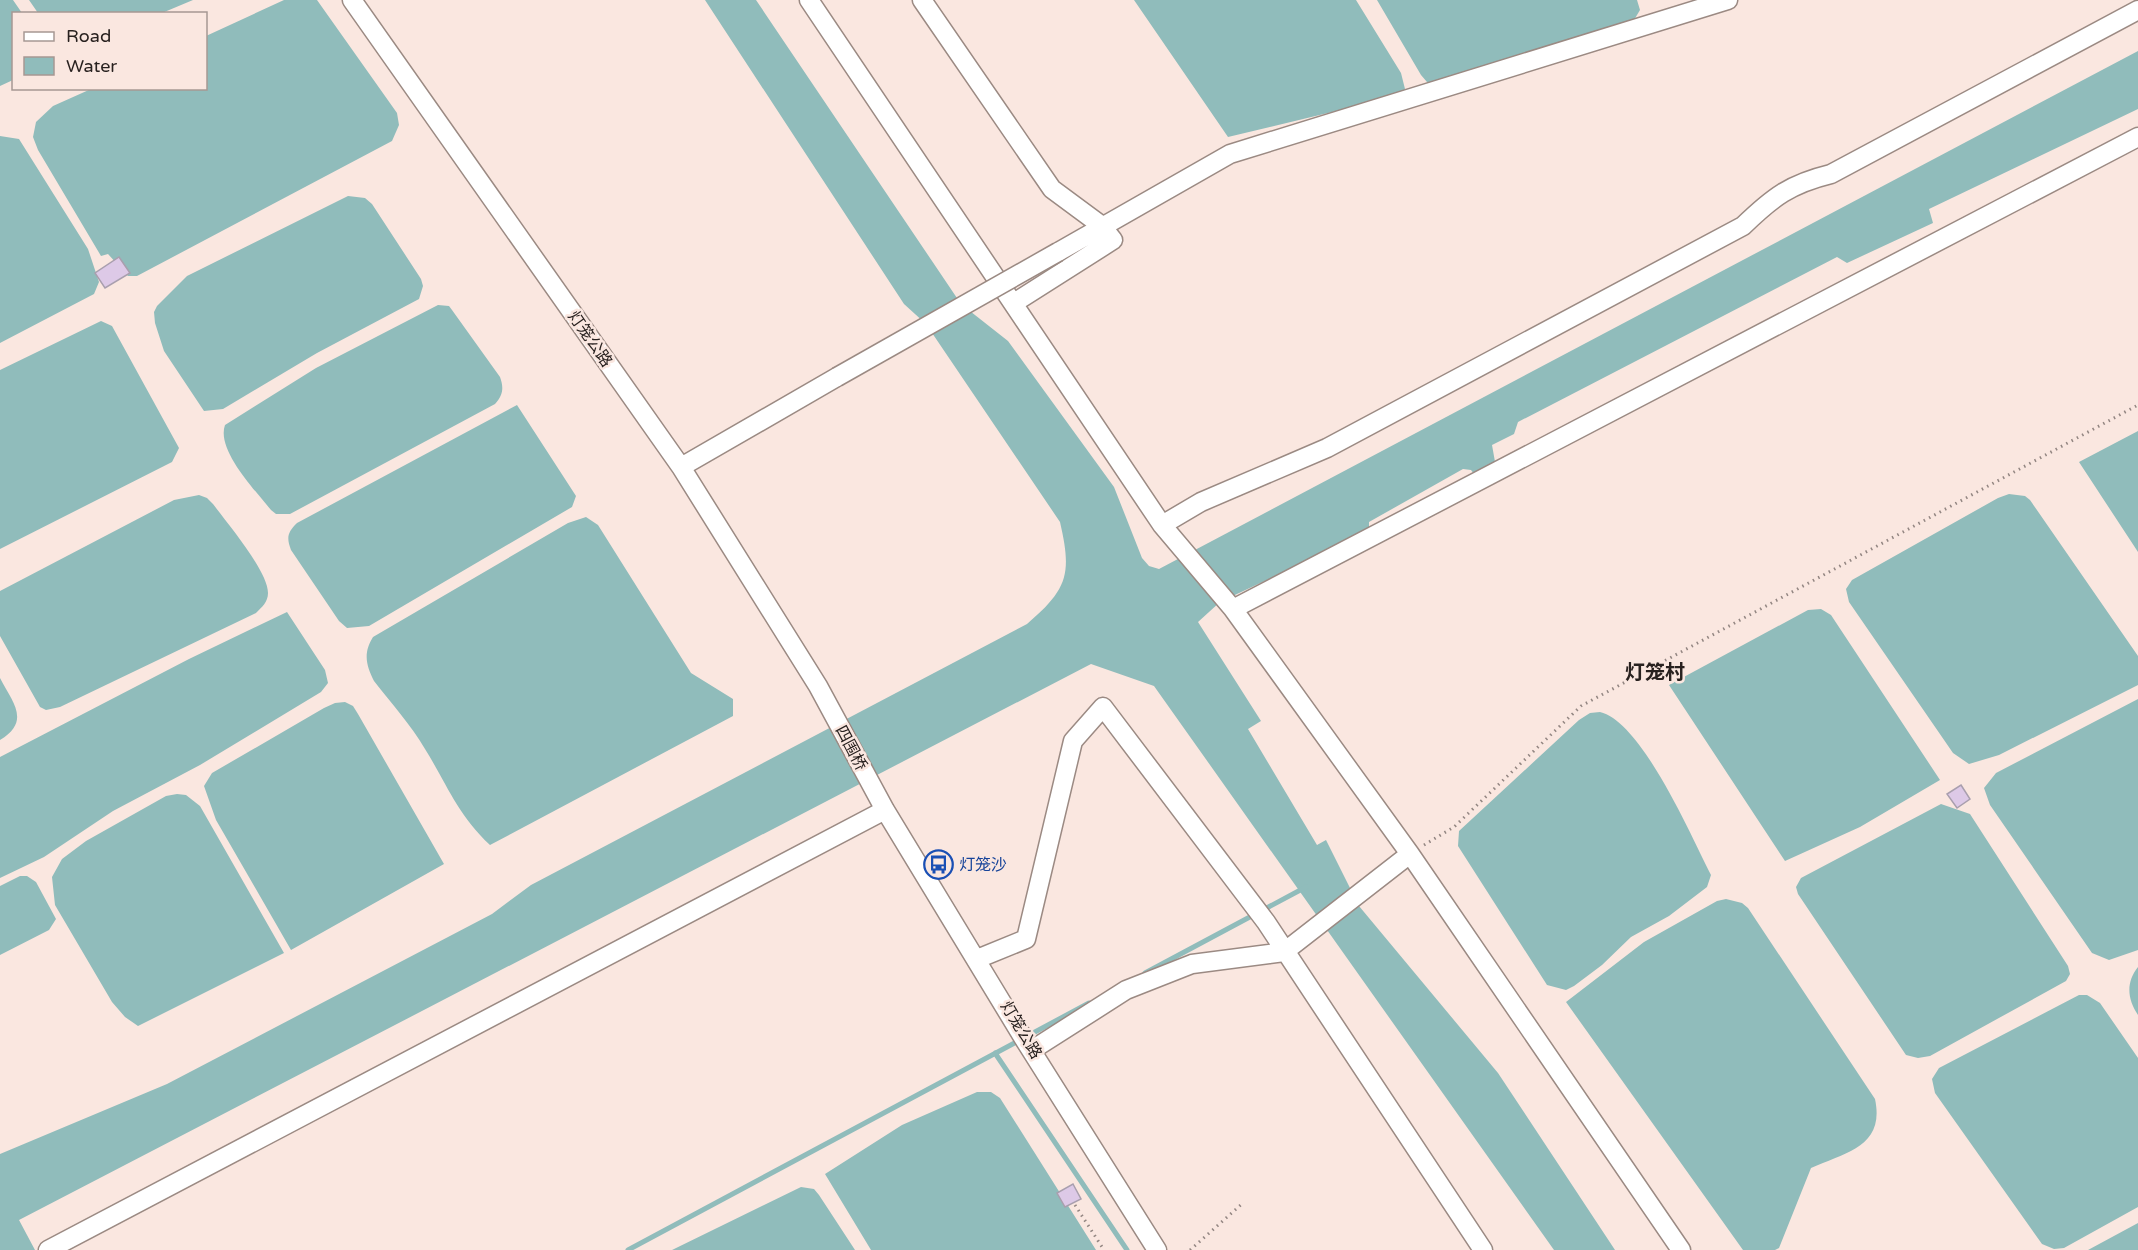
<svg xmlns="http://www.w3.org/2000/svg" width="2138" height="1250" viewBox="0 0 2138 1250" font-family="'Varela Round','Noto Sans SC',sans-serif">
<rect width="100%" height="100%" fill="#fae7e0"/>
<path fill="#90bcbb" d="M0 0H13L22 13 14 14 13 80 0 86Z
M29 0H193L162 13H38Z
M284 0H317L397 113 399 125 392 141 137 276H128L108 254 101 256 38 150 33 137 36 122 53 106 91 89 206 88V36Z
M705 0H756L961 304 1008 341 1114 487 1142 558 1149 566 1159 569 2138 51V109L1929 209 1933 223 1847 263 1837 257 1518 422 1514 434 1492 445 1497 473 1478 479 1471 470 1463 469 1369 522V532L1220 602 1198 622 1261 721 1248 729 1317 845 1326 840 1359 906 1498 1073 1615 1250H1554L1154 686 1091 664 19 1220 35 1250H0V1154L167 1084 492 914 531 885 1027 624C1068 589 1072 574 1060 522L926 324 904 304Z
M1134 0H1356L1401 73 1405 89 1401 94 1390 98 1228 137Z
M1377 0H1637L1640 10 1634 20 1435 85 1427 82 1421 75Z
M0 136 19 139 88 249 99 282 94 294 0 343Z
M348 196 365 198 372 204 421 279 423 286 419 299 317 353 223 409 204 411 164 351 155 323 154 312 157 306 187 276Z
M438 305 449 306 452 310 500 377C504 388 503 395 495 404L290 514H276L271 510C256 491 216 450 225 425L316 368Z
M101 321 112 326 179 448 172 462 0 549V370Z
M517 405 576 496 572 507 369 626 347 628 339 621 291 550C286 537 288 532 297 523Z
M2138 431V552L2079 462Z
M2009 494 2025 496 2030 500 2138 656V685L1999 755 1969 764 1953 753 1849 602 1846 589 1852 580 1998 498Z
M199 495 207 498 213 504C227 523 268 571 268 593 268 602 262 607 256 613L60 707 46 710 40 707 0 636V591L174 500Z
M586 517 598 525 691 673 733 699V716L490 845C457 814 448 786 425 749 411 725 391 703 374 681 366 665 363 653 373 637L568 523Z
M1821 609 1831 615 1940 780 1860 827 1785 861 1669 685 1808 610Z
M287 612 325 670 328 683 321 692 200 765 113 811 44 857 0 878V757L189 659Z
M0 678C13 703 31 721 0 740Z
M2138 699V950L2109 960 2092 953 1990 805 1984 788 1996 773Z
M345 702 353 706 358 714 444 864 291 950 216 820 204 786 212 773 324 708 335 703Z
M1600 712C1642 722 1691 836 1711 875L1707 887 1669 916 1631 937 1602 965 1574 986 1566 990 1547 985 1458 846 1459 831 1579 720 1590 713Z
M177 794 186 795 200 806 284 953 138 1026 125 1017 112 1002 55 905 52 877 62 859 86 841 166 796Z
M1941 804 1970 814 2068 966 2070 974 2066 981 1930 1056 1918 1058 1906 1055 1798 894 1796 887 1801 878Z
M20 876H27L36 882 56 919 49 930 0 955V886Z
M1726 899 1742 903 1748 908 1875 1099C1885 1146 1847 1152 1811 1168L1779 1248 1775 1250H1743L1566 1002 1644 942 1717 901Z
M2138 967V1015C2127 999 2126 982 2138 967Z
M2079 995H2087L2100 1003 2138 1058V1207L2064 1248 2054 1249 2042 1244 1935 1093 1932 1079 1939 1068Z
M977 1092H991L1000 1098 1096 1250H871L825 1174 902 1125Z
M801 1187 814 1189 819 1195 855 1250H672Z
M2138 1223V1250H2088Z"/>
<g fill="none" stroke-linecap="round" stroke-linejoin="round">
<path stroke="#90bcbb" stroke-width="5" d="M1145 973 1306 887
M995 1053 1127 1250
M628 1250 1089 1003"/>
</g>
<path fill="#ddc9e7" stroke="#a99fae" stroke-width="1.5" d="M119 257 130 273 105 288 95 273Z
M1961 785 1970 799 1957 808 1947 794Z
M1073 1184 1081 1199 1065 1207 1057 1193Z"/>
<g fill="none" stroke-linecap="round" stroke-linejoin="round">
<defs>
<path id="minor" d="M352 0 681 467 818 686 885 810 1024 1039 1157 1250
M809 0 1162 525 1233 609 1410 854 1681 1250
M922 0 1052 189 1102 226 1113 240 1014 303
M1058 252 1230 154 1728 0
M681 467 837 377
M1162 525 1201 502 1327 448 1743 226C1773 197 1790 184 1831 174L2138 10
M1233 609 2138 137
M977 959 1026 939 1073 741 1103 707 1266 922 1483 1250
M1032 1050 1126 990 1192 964 1284 952 1410 854
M48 1250 885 810"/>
</defs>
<use href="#minor" stroke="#9b8a83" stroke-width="21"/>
<path stroke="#938682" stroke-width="3" stroke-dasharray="1.5 4.5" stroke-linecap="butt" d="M1424 845 1454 827 1581 706 2138 405
M1075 1205 1104 1250
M1190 1250 1243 1203"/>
<use href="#minor" stroke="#fff" stroke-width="18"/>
<defs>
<path id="minor-bridge" d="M837 377 1058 252"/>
</defs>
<use href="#minor-bridge" stroke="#9b8a83" stroke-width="21" stroke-linecap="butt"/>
<use href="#minor-bridge" stroke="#fff" stroke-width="18"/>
</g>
<defs>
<symbol id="bus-ring" viewBox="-11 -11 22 22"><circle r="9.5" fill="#fae7e0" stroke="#1a4fb4" stroke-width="1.5"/><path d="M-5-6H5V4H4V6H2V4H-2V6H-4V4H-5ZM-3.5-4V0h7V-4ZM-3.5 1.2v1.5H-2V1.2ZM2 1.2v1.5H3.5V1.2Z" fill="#1a4fb4"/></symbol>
</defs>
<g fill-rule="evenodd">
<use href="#bus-ring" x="922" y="848" width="33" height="33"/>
</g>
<g text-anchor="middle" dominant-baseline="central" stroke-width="5" stroke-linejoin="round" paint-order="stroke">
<g font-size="16" fill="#28211f" stroke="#fae7e0">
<text transform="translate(590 339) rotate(55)">灯笼公路</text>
<text transform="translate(851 748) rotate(62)">四围桥</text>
<text transform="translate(1021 1030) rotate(59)">灯笼公路</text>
</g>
<g font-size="16" fill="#164399" stroke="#fae7e0" text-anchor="start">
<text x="959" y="865">灯笼沙</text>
</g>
<g font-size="20" font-weight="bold" fill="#28211f" stroke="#fae7e0">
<text x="1655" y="673">灯笼村</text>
</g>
</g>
<rect x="12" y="12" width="195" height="78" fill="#fae7e0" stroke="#a69893" stroke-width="1.5"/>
<rect x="24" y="32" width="30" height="9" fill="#ffffff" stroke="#a69893" stroke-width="1.5"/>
<text x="66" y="42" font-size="18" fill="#28211f">Road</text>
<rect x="24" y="57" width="30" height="18" fill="#90bcbb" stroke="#a69893" stroke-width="1.5"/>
<text x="66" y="72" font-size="18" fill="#28211f">Water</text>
</svg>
